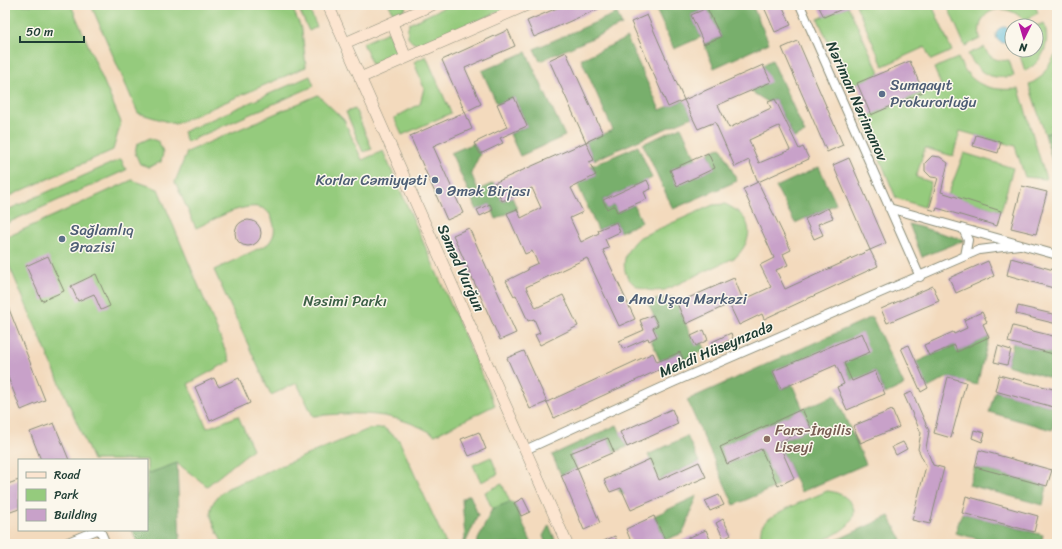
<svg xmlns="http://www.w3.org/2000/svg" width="1062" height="549" viewBox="0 0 1062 549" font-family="Sriracha,sans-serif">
<rect width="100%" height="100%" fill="#fbf7ec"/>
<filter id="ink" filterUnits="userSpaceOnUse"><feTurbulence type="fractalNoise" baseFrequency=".025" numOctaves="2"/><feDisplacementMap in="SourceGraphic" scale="8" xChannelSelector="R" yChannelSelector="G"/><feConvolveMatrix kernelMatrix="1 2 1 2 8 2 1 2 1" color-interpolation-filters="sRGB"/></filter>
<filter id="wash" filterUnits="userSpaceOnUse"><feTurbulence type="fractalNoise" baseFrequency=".012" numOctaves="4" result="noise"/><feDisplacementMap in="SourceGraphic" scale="16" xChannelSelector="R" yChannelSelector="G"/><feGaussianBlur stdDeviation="0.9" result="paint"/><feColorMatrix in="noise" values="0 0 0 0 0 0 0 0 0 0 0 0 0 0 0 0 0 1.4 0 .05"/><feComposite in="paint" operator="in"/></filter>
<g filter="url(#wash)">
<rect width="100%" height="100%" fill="#f3dabd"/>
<path fill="#95cb7d" stroke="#5a8458" d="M5 5H71L121 122 113 150 5 198Z
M91 5H291L302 30 306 67 175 124 138 113Z
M297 5H307L317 27 309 31Z
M389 5H404L406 9 394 14Z
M449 5H514L427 43C412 47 404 39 409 24Z
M856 5H932L952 51 931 60 925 47 883 66Z
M947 5H1035L1038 13 1024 20C1004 0 975 9 980 39L965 46Z
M848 6 880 74 848 87 818 19Z
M1044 23C1051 43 1044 61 1025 71L1020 56 1027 50H1036V26Z
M388 32 398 56 373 67 363 43Z
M984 47C989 58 997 62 1009 60L1014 76C992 80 979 75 968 54Z
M1057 53V130L1045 134 1029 85 1041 77Z
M426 56 451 113 402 135 394 118 420 104 424 88 414 62Z
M958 58C971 86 989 91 1019 89L1046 179 1025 177 1015 146 960 131 953 156 925 148 916 177 931 182 924 207 896 198 863 118 941 85 934 68Z
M310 76 314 86 187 142 183 132Z
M318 95 344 120 362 160 383 151 495 405 435 435C395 411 359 412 313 416L297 383 271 395 214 270 268 244C274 237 276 231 273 222 265 188 214 220 196 228L175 182 187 152Z
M355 109 372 149 363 152 346 112Z
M150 138 159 142 163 153 161 162 149 167 140 164 135 153 137 144Z
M964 153 1013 168 1001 211 948 195Z
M121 159 126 170 5 224V211Z
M132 180 158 189 230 361 188 384 207 428 238 416 253 449 207 486 177 463 147 474V460H93L5 256V238Z
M725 204C751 216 757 235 736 257L665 290C628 296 610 264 638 238L713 205Z
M384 428 399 440 446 544H223C211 518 201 507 228 488L369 429Z
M491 457 498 474 481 482 473 465Z
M502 484 510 502 492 509 485 492Z
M827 491C845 492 864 508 848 525 840 533 823 541 812 544 799 547 777 544 763 544 760 538 760 532 762 526 769 513 813 498 827 491Z"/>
<path fill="#78af6c" stroke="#4c7650" d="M654 5H752L769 43 714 68 704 44 721 37 707 8 691 15 701 37 674 49Z
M617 13 622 25 540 61 534 49Z
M627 38 660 110 684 100 692 117 594 160 586 142 613 130 581 59Z
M526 52 565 136 520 156 510 134 527 126 514 97 497 104 482 71Z
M772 60 805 133 794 138 775 99 768 102 750 91 770 82 763 65Z
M681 127 696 159 670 170 677 185 715 168 708 153 721 147 737 181 673 209 643 144Z
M1055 131 1057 135V179L1045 134Z
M474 143 480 154 471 173 478 190 494 183 502 201 512 197 517 209 496 219 490 204 477 210 451 153Z
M638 146 652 178 603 200 607 209 614 205 618 212 634 205 642 222 620 232 616 222 598 230 573 174 586 180 596 175 591 166Z
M819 167 836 204 795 223 776 187Z
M909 224 965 240 922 257Z
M674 297 695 345 702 343 706 350 684 360 680 352 660 361 651 340 657 337 653 328 658 325 647 301Z
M872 317 904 385 885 394 875 371 852 381 844 363 773 372 781 389 792 384 803 409 835 395 866 464 801 492 778 442 811 428 802 410 720 447 728 464 761 449 778 486 734 505 687 400Z
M989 337 977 385 948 377 928 388 916 362 955 345 958 351Z
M1013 343 1057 355V380L1007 365Z
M995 391 1057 408 1052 430 989 412Z
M617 425 627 447 614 452 608 438 571 453 577 468 561 475 552 455Z
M687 436 699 462 624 495 617 489 612 477 620 472 625 483 650 459 648 455Z
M177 463 180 544H138L132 530H147V474Z
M975 467 1047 486 1043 505 969 485Z
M470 495 478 515 465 544H463L465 538 462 499Z
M697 496 683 533 665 540 654 516Z
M510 502 514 503 532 544H476L492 509Z
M962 513 1043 535 1041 544H998L955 533Z
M889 516 904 544H883L880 538 866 544H828Z
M549 525 557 544H546L543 536Z"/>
<path fill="#5abbd9" stroke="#3c7c86" d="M996 35a8 8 0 1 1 16 0a8 8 0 1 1-16 0Z"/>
<g id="blocks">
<path fill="#c8a1c9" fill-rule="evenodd" d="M564 5H607L534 37 527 21Z
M763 5H782L791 25 775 32Z
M818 5H851L824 17Z
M707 8 721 37 704 44 691 15Z
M647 15 684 100 668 107 631 22Z
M508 30 515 46 465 68 481 104 465 112 442 60Z
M798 41 843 145 827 152 782 48Z
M566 52 603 134 586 142 549 60Z
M910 61 923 92 871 115 857 83Z
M763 65 771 82 718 105 729 128 771 108 768 102 775 99 799 149 803 147 809 159 758 182 749 160 735 167 715 122 698 129 684 100ZM779 126 790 150 759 163 749 140Z
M514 97 527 126 500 138 503 143 480 154 474 143 507 127 497 104Z
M465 112 472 129 433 146 463 213 447 220 410 136Z
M976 135 1001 142 998 153 973 146Z
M586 142 594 160 589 162 596 175 571 188 583 212 570 218 581 242 599 233 598 230 616 222 620 232 605 239 609 248 603 250 635 319 619 326 587 258 526 287 536 308 563 295 578 326 540 345 535 335 540 333 534 319 528 321 516 295 514 296 506 281 528 270 527 268 538 263 532 251 525 254 507 213 517 209 521 218 541 208 532 188 502 201 494 183Z
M708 153 715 168 677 186 670 170Z
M932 156 940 157 948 163 941 192 1001 211 997 226 937 208 936 211 929 209 938 178 931 177 925 171V163Z
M849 158 886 243 870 250 833 165Z
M647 180 651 189 644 192 647 199 617 212 614 205 607 209 603 200Z
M758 182 791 250 783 254 788 265 776 270 785 289 870 250 878 266 764 319 762 314 739 325 729 304 686 324 677 303 734 278 743 300 771 287 760 265 774 258 743 189Z
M1022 186 1047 192 1036 234 1011 228Z
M490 204 493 210 480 216 477 210Z
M828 208 833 218 818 224 823 235 814 239 805 219Z
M235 233a13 13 0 1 1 26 0a13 13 0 1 1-26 0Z
M469 228 516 333 500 340 453 235Z
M48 256 64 291 42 301 26 266Z
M1011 258 1057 271V289L1007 275Z
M988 261 994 276 956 293 949 278Z
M96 274 110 306 101 310 94 294 78 301 71 286Z
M933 286 939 301 887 323 881 309Z
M5 299 45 400 21 410 5 370Z
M1018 306 1057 315V324L1016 314Z
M982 312 987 322 983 324 989 337 957 352 955 345 929 356 924 345 953 332 954 334 967 328 964 320Z
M653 315 658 325 653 328 657 337 649 341 648 338 623 349 619 341 644 330 640 320Z
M1013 326 1057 337V355L1008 342Z
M704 330 708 340 696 346 691 336Z
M731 333 733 339 714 347 712 342Z
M862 333 870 352 844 363 852 381 875 371 885 394 847 410 837 387 844 384 836 365 781 389 773 371Z
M909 345 928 388 921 392 901 348Z
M998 346 1011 350 1007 365 994 362Z
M524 351 547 402 530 409 507 358Z
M680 352 684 360 664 370 663 368 554 418 547 402 653 353 657 362Z
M999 375 1057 390V408L995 391Z
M948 377 966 382 951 438 934 433Z
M214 378 219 387 239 378 250 403 210 421 195 387Z
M912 392 929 431 926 448 933 465 944 468 930 524 912 520 926 466 918 449 921 433 904 395Z
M672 409 678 424 627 447 620 432Z
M802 409 811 428 778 442 794 478 778 486 761 449 727 464 720 447Z
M892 410 899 427 860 443 853 426Z
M54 423 69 460H41L30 432Z
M974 430 985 433 982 442 972 438Z
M479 432 486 449 469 456 461 439Z
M608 438 614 452 577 468 570 453Z
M903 442 907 449 896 455 892 447Z
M979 450 1052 470 1047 486 975 467Z
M650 459 659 480 699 462 706 477 631 510 621 488 610 492 604 480Z
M577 468 600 523 584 530 561 475Z
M19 480V509L5 514V485Z
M719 495 724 505 710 511 705 501Z
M966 496 1038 516 1034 532 962 513Z
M523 498 530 512 521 516 514 503Z
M654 516 667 544H632L626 529Z
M723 519 731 535 724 539 716 523Z
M706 530 712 544H674Z
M615 536 618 544H597Z"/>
</g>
</g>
<g filter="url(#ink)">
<use href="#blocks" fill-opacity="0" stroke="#898c78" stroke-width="1"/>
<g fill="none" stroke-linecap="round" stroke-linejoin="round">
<defs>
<path id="street" d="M800 5 920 277
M889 208 1057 255
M963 229 968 240 965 256
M525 450 674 382 979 250 1019 245
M100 530 106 544
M63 544 97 530"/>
<path id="secondary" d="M328 5 567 544
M392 23 406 58
M345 43 432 5
M360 78 527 5"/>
</defs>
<use href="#street" stroke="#898c78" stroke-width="10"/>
<use href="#secondary" stroke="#898c78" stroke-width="12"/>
<use href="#street" stroke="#fff" stroke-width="8"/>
<use href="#secondary" stroke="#fce5d0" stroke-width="11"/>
</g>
</g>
<g fill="#5c6f8a" stroke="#fbf7ec" stroke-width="1.5">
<circle cx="882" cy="94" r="4"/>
<circle cx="435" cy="180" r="4"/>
<circle cx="439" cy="191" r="4"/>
<circle cx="62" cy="239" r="4"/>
<circle cx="621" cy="299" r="4"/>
</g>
<circle fill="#8d6e63" stroke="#fbf7ec" stroke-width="1.5" cx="767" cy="439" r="4"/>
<g text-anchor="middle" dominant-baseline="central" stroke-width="3" stroke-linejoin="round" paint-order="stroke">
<g font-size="15" fill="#4e5e75" stroke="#fbf7ec" text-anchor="start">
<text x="890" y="85">Sumqayıt<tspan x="890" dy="17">Prokurorluğu</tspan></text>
<text x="427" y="180" text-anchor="end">Korlar Cəmiyyəti</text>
<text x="447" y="191">Əmək Birjası</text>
<text x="70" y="230">Sağlamlıq<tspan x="70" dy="17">Ərazisi</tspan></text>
<text x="629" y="299">Ana Uşaq Mərkəzi</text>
</g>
<g font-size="15" fill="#1f3d34" stroke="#fbf7ec">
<text transform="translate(857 101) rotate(66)">Nəriman Nərimanov</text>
<text transform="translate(461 268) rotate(66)">Səməd Vurğun</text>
<text transform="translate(716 349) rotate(-23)">Mehdi Hüseynzadə</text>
</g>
<g font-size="15" fill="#3c6046" stroke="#fbf7ec">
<text x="345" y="301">Nəsimi Parkı</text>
</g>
<g font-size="15" fill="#785e54" stroke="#fbf7ec" text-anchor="start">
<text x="775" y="430">Fars-İngilis<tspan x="775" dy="17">Liseyi</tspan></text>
</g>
</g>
<rect width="1062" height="549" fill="none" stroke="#fbf7ec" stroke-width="20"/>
<rect x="18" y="459" width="130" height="72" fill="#fbf7ec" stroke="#a3ada2"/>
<rect x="26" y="472" width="20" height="6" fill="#fce5d0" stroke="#a3ada2"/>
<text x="54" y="479" font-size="12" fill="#1f3d34">Road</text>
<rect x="26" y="489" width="20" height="12" fill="#95cb7d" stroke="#a3ada2"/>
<text x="54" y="499" font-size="12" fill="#1f3d34">Park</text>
<rect x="26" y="509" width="20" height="12" fill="#c8a1c9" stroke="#a3ada2"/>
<text x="54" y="519" font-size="12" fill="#1f3d34">Building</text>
<g transform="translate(1024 38) rotate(185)"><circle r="19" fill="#fbf7ec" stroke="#a3ada2"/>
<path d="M0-3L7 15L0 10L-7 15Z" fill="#b5179e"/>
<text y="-6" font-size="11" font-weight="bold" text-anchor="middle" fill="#1f3d34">N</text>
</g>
<path d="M20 36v6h64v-6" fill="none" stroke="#1f3d34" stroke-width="2"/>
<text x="26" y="36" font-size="12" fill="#1f3d34" stroke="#fbf7ec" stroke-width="3" paint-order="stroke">50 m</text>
</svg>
